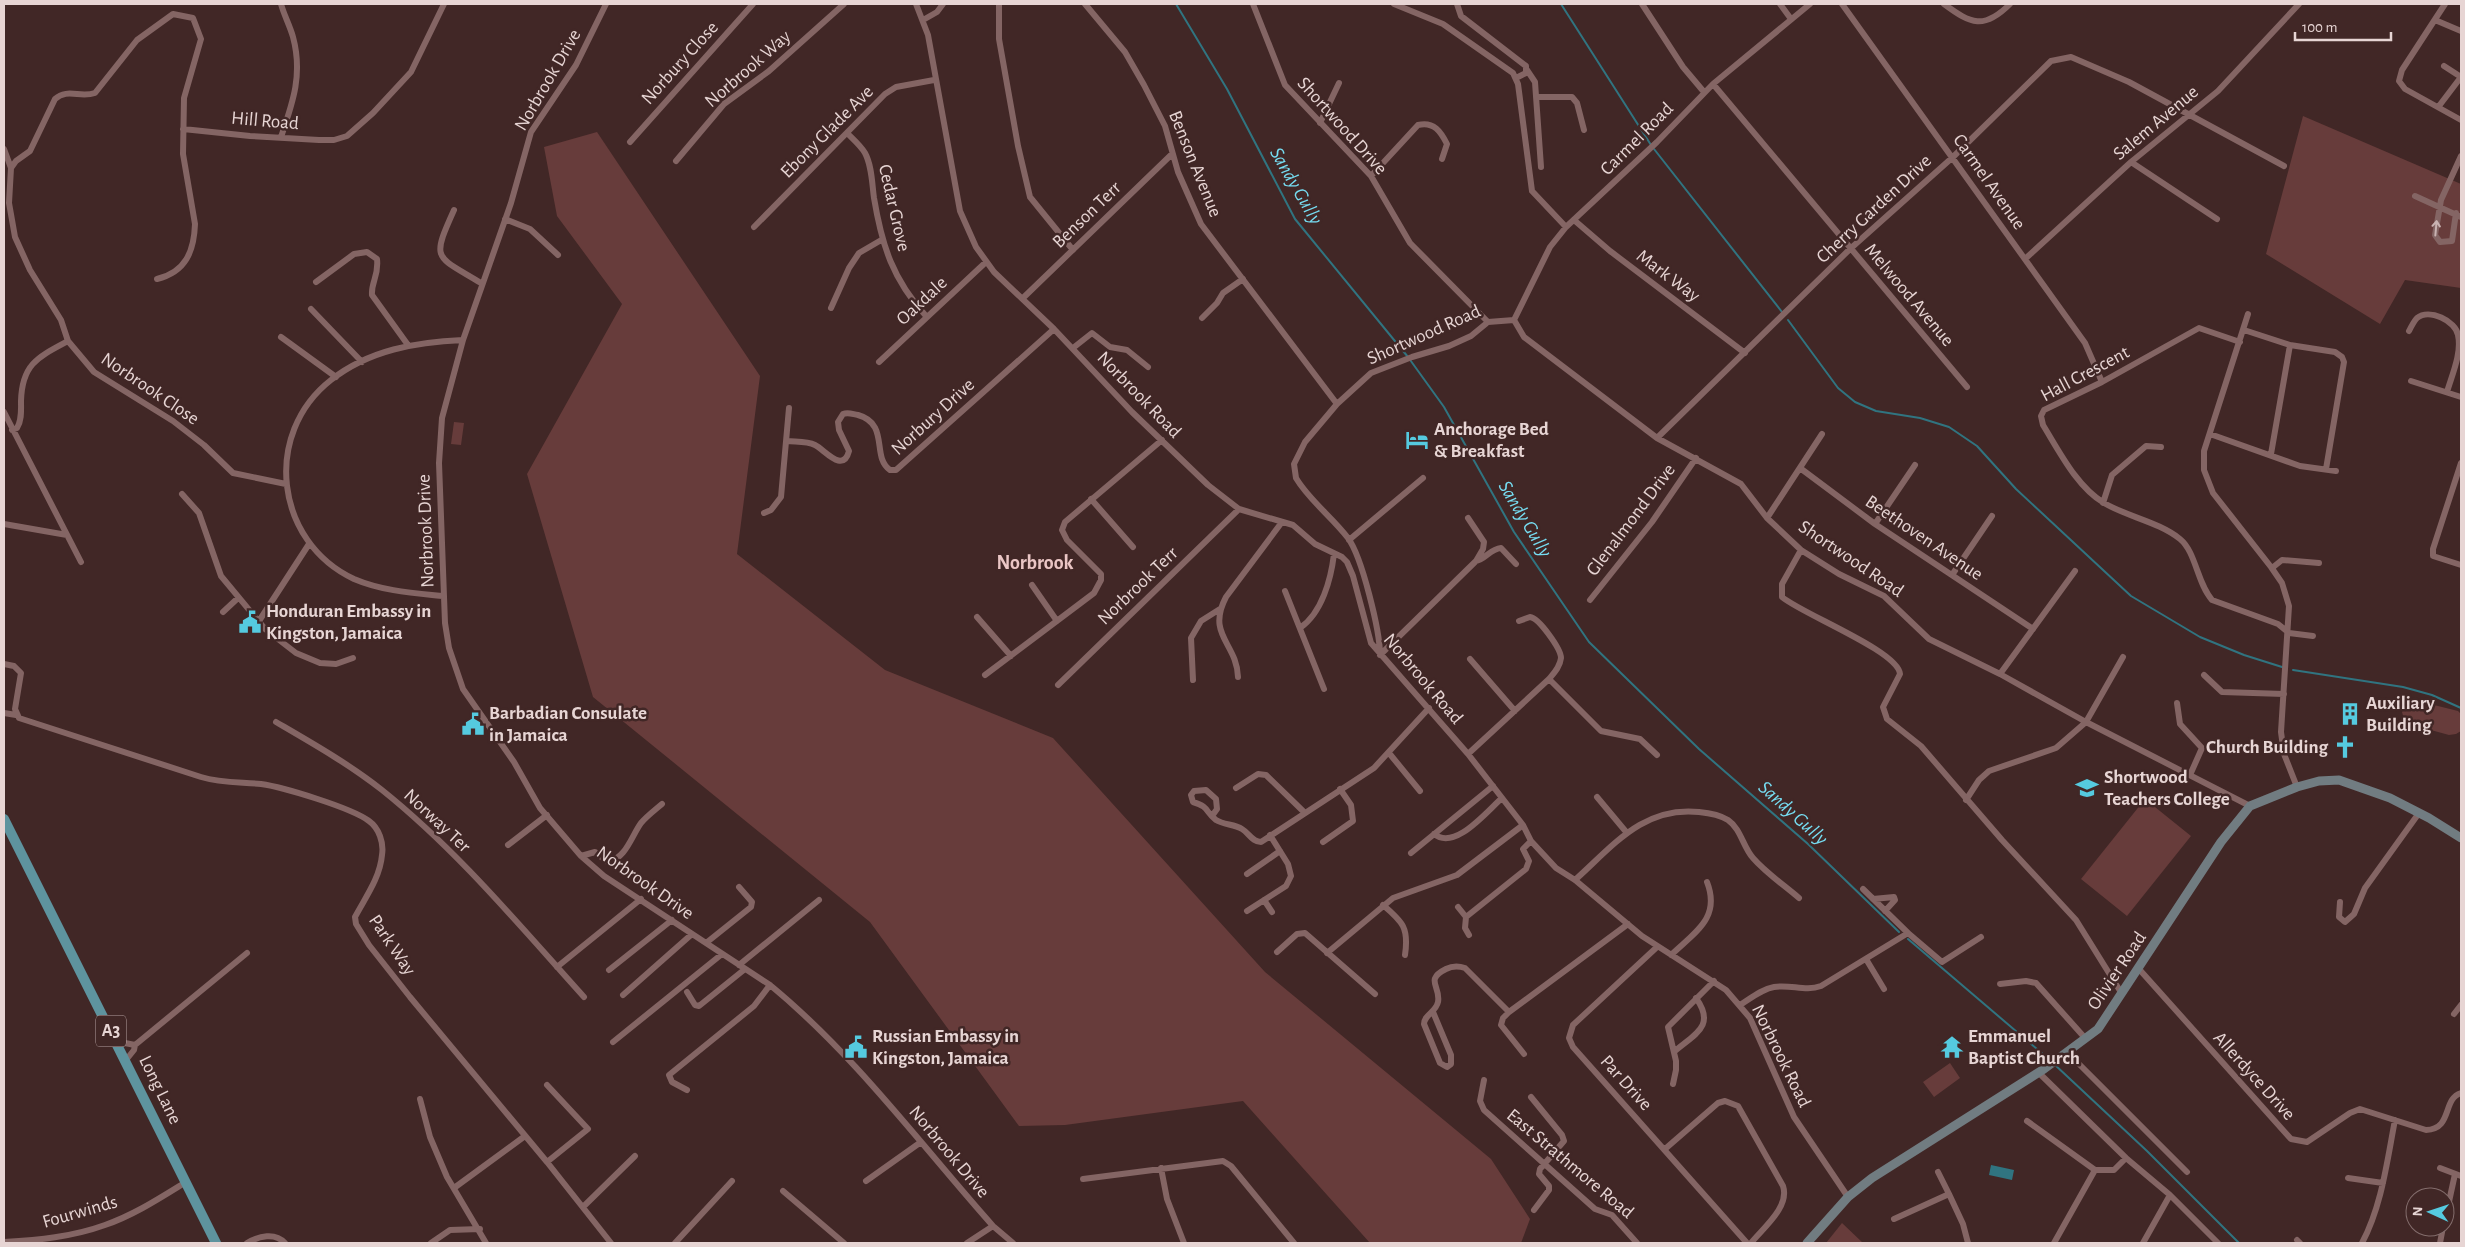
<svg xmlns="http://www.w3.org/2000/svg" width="2465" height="1247" viewBox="0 0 2465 1247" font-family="'Alegreya Sans',sans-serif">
<rect width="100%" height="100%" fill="#412726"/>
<path fill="#673c3b" d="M2303 116 2461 184V288L2405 280 2380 324 2266 254Z
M597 132 760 376 737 554 885 670 1053 738 1265 972 1491 1159 1530 1219 1521 1243H1370L1243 1101 1065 1125 1019 1126 870 922 593 697 527 474 622 304 557 216 544 147Z
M454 422 464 423 461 445 451 444Z
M2414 700 2458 711 2461 714V731L2456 734 2449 735 2409 724 2404 719 2402 712 2407 703Z
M2145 799 2191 836 2127 916 2081 879Z
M1950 1063 1960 1078 1934 1097 1923 1082Z
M1842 1223 1863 1243H1826Z"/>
<path fill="#307480" d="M1991 1165 2014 1170 2012 1180 1989 1175Z"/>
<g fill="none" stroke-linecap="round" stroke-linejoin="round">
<path stroke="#307480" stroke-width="2" d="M1176 4 1227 89 1295 219 1408 357 1444 407 1514 532 1589 642 1699 749 1808 844 1899 932
M1561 4 1651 145
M1654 149 1782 312
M1788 320 1838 388 1855 402 1876 411 1920 418 1949 427 1977 446 2016 489 2131 596 2200 637 2244 655 2282 667
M2293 670 2403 687 2432 695 2461 708
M1908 939 2051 1061
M2054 1064 2147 1151 2239 1243"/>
<path stroke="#846564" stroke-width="6" d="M281 4C284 15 290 26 293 37 303 74 293 102 281 137
M606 4 576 65 531 132 511 203 463 340 442 418 439 463 445 623 449 648 463 689 514 762 540 808 581 856 604 876 770 985C855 1055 921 1145 993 1226L1013 1243
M916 4 928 35 960 211 976 247 994 272 1054 329 1132 412 1208 485 1239 509 1293 525 1315 544 1342 557 1347 562 1353 576 1371 643 1468 754 1523 825 1531 841 1556 868 1575 880 1642 936 1726 990 1750 1018 1794 1117 1848 1197
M999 4V39L1018 146 1030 197 1073 250
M1085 4 1125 52 1144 85 1165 126 1178 172 1201 224 1337 404
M1253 4 1285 85 1371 176 1410 243 1488 322
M1394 4 1443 24 1513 73 1518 84 1532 191 1566 227
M1457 4 1461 16 1526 66V73L1516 78
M1642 4 1683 67 1704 92
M1780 4 1791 19
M1842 4 2085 343 2102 382
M1944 4C1971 24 1984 30 2010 4
M2445 4 2402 70 2399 81 2405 89 2461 120
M923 20 937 12 943 4
M2435 20 2461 31
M2444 66 2461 77
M1527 70 1535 82 1541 167
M1713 84 1967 387
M1536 97H1572L1577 103 1584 130
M2439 106 2461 77
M1320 123 1339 83
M183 129 250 136 319 140H334L347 136 373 113 411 72 444 4
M847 133C853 139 861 146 865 153 872 166 872 184 874 198 882 246 893 280 926 316
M630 142 753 4
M4 149 11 168
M676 161 724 104 769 71 844 4
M2131 162 2217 219
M1371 176 1418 125C1434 121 1441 132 1447 144L1442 159
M2415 196 2461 217
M454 210C431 261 435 255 481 283
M2456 213 2452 241 2440 242 2435 235 2441 200 2461 156
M505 219 530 229 558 255
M1574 220 1610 251 1745 353
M754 227 885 94 896 87 934 80
M2025 259 2131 162 2218 91 2299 4
M157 279C186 272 194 251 195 224L183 154 184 98 201 39 193 18 173 14 137 40 95 93C80 98 67 88 55 99L30 151 16 161 11 168 9 203 15 237 30 270 61 320 68 341 94 372 173 421 204 445 233 473 286 484
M316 282 354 254 367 252 377 259C379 276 371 282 372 295L408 345
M1023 298 1172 154
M831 308 849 268 859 253 883 239
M311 309 362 362
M2248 314 2204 451V470L2213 493 2271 567 2282 583 2289 606 2281 732 2284 754 2297 787
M1202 318 1217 303 1223 293 1243 279
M1514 320 1550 247 1566 227 1657 142 1713 84 1810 4
M2244 330 2290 345 2335 352 2342 357 2344 362 2326 469
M2409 331C2411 327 2414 321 2417 318 2429 308 2456 321 2458 335 2462 353 2452 375 2447 392
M281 337 336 377
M2240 342 2199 328 2102 382 2044 410 2041 416 2043 425C2059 451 2077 487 2104 503 2128 517 2159 522 2180 539 2196 552 2197 583 2212 600L2278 624 2289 633 2313 636
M1073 348 1092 333 1110 347 1127 350 1148 367
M879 362 986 262
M2411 381 2461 397
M4 412 81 562
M12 430 17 428C22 420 21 410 21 401 22 364 38 357 68 341
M2210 434 2300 466 2336 471
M1657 438 1850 249 1953 157 2051 61 2071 57 2129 82 2284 166
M787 441C796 442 807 441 815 445 825 450 843 474 849 451L839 430 838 422 843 414C848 412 852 414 858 415 890 424 871 457 890 470H896L1054 329
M2271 454 2290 345
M2461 463 2433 549V556L2461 565
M1800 468 1875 524 2033 629
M182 494 199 513 221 576 265 629 296 653 320 663 336 664 353 658
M1091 499 1133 547
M2103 503 2112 475 2146 446 2161 447
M764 513 771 510 781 497 789 408
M1767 518 1822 434
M4 524 67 535
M1875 524 1915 465
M1349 540 1423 478
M1801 550 1782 584V597C1802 614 1898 651 1900 674L1883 707 1887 719 1921 746 2002 840 2076 920 2122 994
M1476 561C1486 559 1490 549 1501 548L1516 564
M2272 568 2282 560 2319 563
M1952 575 1992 516
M1032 585 1057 621
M1285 591 1324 689
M443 596C413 593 382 591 354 579 275 542 262 434 331 380 369 350 416 342 463 340
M1590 600 1652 522 1696 458
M223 612 238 598
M977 617 1011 656
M259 621 309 544
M1300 628C1322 613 1331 579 1334 554
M1380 655C1380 631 1362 557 1348 538 1332 517 1309 500 1296 478L1294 464 1305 442 1337 404 1371 373 1412 357 1449 346 1471 336 1488 322 1514 320 1524 337 1657 438 1741 484 1767 518 1801 550 1839 574 1884 596 1929 639 2000 674 2086 722 2250 806
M1380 655 1476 561 1483 549 1484 542 1468 518
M1470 659 1515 711
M4 664 14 666 21 673 15 709 19 718 201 777C221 783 240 782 261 784 283 787 352 808 369 821 379 828 384 843 382 855 380 878 365 898 355 917L356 924 369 945 410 997 547 1162 611 1243
M2000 674 2075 571
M985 675 1094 593 1101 580V574L1067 540 1062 530 1065 522 1162 440
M2204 675 2222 692 2284 694
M1238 677C1237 643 1206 635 1226 597L1282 522
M1549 679 1601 731 1640 739 1657 755
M1193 680 1191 638 1201 621 1220 609
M1058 685 1239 509
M2177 703 2180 724 2202 748 2190 775
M4 713 16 715
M276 722C312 743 349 764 382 790 457 850 520 926 584 997
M1389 753 1420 791
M1468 754 1549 679C1554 673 1560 667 1561 658 1561 649 1539 618 1530 617L1519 621
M1236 788 1258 774 1266 775 1305 813
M1597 797 1627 833
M1966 800 1979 780 1989 771 2056 748 2086 722 2123 657
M1212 816 1217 809 1216 799 1206 790 1194 791 1191 795 1193 802C1210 807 1205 812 1216 820 1224 825 1234 824 1242 829 1249 833 1252 842 1261 842L1374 768 1429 708
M1434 834C1455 851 1486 812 1502 798
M1323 842 1353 821 1351 805 1340 789
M508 845 547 815
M1411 853 1493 786
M581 856 595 852 608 862C626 858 631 837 641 823 647 816 655 810 662 804
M1247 874 1280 851
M1575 880C1613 846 1643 806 1699 812 1709 813 1720 815 1728 820 1741 829 1743 847 1753 858 1766 873 1784 885 1799 898
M1863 889 1908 933
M1873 899 1894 897 1895 900 1885 911
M1264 900 1272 912
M2340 902 2339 917 2345 922 2354 914 2365 888 2419 813
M1383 905C1403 922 1409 928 1405 955
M1458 907 1466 917
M1247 911 1286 886 1291 876 1288 864 1270 835
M1469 935 1465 928 1466 917 1526 869 1529 861 1523 849 1531 841
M706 943 751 907 752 902 739 887
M1657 947 1573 1025 1569 1038 1573 1047 1747 1243
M1277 952 1297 934 1305 933 1375 994
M1327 953 1393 898 1457 875 1523 825
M1671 955C1695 932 1721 918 1707 882
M1866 959 1884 989
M739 965 819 900
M557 967 641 899
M2139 969 2291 1139 2307 1142 2350 1113 2360 1109 2426 1130C2453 1129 2442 1099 2461 1093
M609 970 672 920
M2000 984 2026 981 2036 983 2085 1038
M687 992 695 1005 699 1006 745 969
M623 995 692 934
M1740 1005C1751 998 1762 989 1774 987 1791 984 1805 992 1821 986L1908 933 1942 962 1981 937
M1433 1012 1451 1055V1064L1447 1067 1440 1063 1424 1024C1424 1015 1436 1012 1438 1002 1441 986 1424 980 1446 969 1452 966 1459 966 1465 968L1509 1012 1628 924
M1509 1012 1503 1018 1501 1025 1524 1054
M2454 1014 2461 1005
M613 1042 722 954
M118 1045 125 1043 135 1045
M1675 1051C1695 1034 1716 1026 1696 998
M2067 1052 2187 1172
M126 1060 134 1050 135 1045 247 953
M2038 1072 2126 1158 2170 1195 2218 1243
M1484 1080 1480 1101 1484 1110 1595 1209 1612 1215 1637 1243
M1673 1084 1676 1070V1061L1668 1027 1714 981
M547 1085 588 1129 547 1162
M687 1090 672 1082 669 1075 754 1006 770 985
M1531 1097 1562 1135 1564 1141 1540 1169 1539 1174 1549 1186V1190L1534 1210
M420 1099 430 1137 447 1177 486 1243
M2027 1121 2095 1170
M1665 1149 1718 1103 1725 1101 1738 1106 1783 1186C1790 1207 1763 1228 1751 1243
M1161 1168 1167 1199 1184 1243
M2440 1168 2461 1176
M1938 1172 1949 1194
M2348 1178 2383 1183
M1083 1179 1223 1161 1231 1166 1294 1243
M866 1181 921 1142
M454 1188 525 1136
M783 1191 844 1243
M583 1207 635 1156
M1894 1219 1949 1194 1963 1224 1968 1243
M2445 1220 2455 1174
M2297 1240 2300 1243
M4 1242C38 1240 72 1237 105 1225 134 1215 160 1198 186 1182
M247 1243C259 1236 275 1232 285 1243
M431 1243 450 1230 480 1229
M675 1243 732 1181
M967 1243 993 1226
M2054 1243 2095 1170H2114L2126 1158
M2143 1243 2170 1195
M2362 1243C2382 1205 2387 1161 2395 1120
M2440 1243 2443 1227"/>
<path stroke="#717c81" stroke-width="9" d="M1807 1243 1848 1197 1872 1178 2044 1069 2098 1029 2221 842 2250 806 2297 787 2319 781 2339 780 2390 798 2429 818 2461 838"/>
<path stroke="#5e939e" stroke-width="10" d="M4 819 216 1243"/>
</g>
<defs><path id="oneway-shaft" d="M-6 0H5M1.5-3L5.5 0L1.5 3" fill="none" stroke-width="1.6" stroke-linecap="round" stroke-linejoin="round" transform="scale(1.25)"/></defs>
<use stroke="#c9b3b2" href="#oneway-shaft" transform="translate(2436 228) rotate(-85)"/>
<defs>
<symbol id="hotel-bare" viewBox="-9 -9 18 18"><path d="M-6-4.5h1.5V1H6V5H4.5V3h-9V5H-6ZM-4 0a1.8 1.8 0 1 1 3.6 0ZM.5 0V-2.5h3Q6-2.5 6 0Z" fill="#55cadf" stroke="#412726" stroke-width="2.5" paint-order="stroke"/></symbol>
<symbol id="civic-bare" viewBox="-9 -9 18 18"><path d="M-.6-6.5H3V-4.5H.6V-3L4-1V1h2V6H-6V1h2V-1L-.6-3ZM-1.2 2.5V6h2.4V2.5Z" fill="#55cadf" stroke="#412726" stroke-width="2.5" paint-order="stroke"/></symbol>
<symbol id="building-bare" viewBox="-9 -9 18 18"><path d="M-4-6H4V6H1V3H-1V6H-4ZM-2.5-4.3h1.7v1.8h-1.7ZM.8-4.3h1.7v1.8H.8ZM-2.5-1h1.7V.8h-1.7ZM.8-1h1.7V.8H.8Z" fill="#55cadf" stroke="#412726" stroke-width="2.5" paint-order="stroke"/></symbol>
<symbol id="church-bare" viewBox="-9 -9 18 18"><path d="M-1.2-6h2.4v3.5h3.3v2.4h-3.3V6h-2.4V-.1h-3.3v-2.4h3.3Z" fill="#55cadf" stroke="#412726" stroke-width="2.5" paint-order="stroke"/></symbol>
<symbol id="school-bare" viewBox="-9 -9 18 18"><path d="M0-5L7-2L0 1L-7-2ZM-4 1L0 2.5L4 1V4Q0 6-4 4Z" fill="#55cadf" stroke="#412726" stroke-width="2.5" paint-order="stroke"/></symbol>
<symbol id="temple-bare" viewBox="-9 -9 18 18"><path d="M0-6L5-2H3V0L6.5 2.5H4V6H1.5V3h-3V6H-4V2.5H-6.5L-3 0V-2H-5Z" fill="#55cadf" stroke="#412726" stroke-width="2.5" paint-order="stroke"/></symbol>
</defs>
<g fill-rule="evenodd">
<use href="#hotel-bare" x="1401" y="424" width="32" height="32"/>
<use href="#civic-bare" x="234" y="606" width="32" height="32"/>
<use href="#building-bare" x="2334" y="698" width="32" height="32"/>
<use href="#civic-bare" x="457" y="708" width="32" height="32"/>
<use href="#church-bare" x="2329" y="731" width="32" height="32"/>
<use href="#school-bare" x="2071" y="772" width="32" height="32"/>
<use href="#civic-bare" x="840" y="1031" width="32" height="32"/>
<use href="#temple-bare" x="1936" y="1031" width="32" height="32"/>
</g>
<g text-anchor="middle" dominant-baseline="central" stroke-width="5" stroke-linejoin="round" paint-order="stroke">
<rect fill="#412726" stroke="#b5a1a0" stroke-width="1" x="96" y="1015.5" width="30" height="31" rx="4"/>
<g font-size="18" font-weight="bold" fill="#e7d5d4">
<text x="111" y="1031">A3</text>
</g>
<g font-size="19" fill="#e7d5d4" stroke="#412726">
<text transform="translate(680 63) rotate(-48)">Norbury Close</text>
<text transform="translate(748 69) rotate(-41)">Norbrook Way</text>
<text transform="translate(548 80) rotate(-60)">Norbrook Drive</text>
<text transform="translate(265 121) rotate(5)">Hill Road</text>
<text transform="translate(2156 123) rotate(-40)">Salem Avenue</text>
<text transform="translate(1342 126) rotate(48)">Shortwood Drive</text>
<text transform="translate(827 132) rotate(-45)">Ebony Glade Ave</text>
<text transform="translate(1637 139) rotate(-45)">Carmel Road</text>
<text transform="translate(1195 164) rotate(68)">Benson Avenue</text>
<text transform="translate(1989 182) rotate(55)">Carmel Avenue</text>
<text transform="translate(894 208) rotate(77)">Cedar Grove</text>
<text transform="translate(1874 209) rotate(-43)">Cherry Garden Drive</text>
<text transform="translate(1087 215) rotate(-44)">Benson Terr</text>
<text transform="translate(1668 276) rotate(37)">Mark Way</text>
<text transform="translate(1909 295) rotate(50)">Melwood Avenue</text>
<text transform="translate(922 301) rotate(-43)">Oakdale</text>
<text transform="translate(1424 335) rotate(-24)">Shortwood Road</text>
<text transform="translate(2085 374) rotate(-28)">Hall Crescent</text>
<text transform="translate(150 389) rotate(34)">Norbrook Close</text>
<text transform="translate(1139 395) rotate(46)">Norbrook Road</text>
<text transform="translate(933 417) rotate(-42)">Norbury Drive</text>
<text transform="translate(1631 520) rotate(-53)">Glenalmond Drive</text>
<text transform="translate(426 531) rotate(-92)">Norbrook Drive</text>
<text transform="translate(1924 538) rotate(34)">Beethoven Avenue</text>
<text transform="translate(1851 559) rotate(34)">Shortwood Road</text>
<text transform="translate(1138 586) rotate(-44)">Norbrook Terr</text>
<text transform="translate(1423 679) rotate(50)">Norbrook Road</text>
<text transform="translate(437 821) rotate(43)">Norway Ter</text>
<text transform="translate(645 883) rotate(35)">Norbrook Drive</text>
<text transform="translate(392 945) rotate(56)">Park Way</text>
<text transform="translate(2117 971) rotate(-56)">Olivier Road</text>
<text transform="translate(1781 1056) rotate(64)">Norbrook Road</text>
<text transform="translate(2254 1076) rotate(48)">Allerdyce Drive</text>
<text transform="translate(1626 1083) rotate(48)">Par Drive</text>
<text transform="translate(160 1090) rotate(64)">Long Lane</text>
<text transform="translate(949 1152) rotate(50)">Norbrook Drive</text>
<text transform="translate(1570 1164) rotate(40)">East Strathmore Road</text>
<text transform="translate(80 1212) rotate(-16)">Fourwinds</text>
</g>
<g font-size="19" font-weight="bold" fill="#e7d5d4" stroke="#412726" text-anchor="start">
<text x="1434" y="429">Anchorage Bed<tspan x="1434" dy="22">&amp; Breakfast</tspan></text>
<text x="266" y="611">Honduran Embassy in<tspan x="266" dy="22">Kingston, Jamaica</tspan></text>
<text x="2366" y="703">Auxiliary<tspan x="2366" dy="22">Building</tspan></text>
<text x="489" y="713">Barbadian Consulate<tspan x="489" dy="22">in Jamaica</tspan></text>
<text x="2328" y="747" text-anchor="end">Church Building</text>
<text x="2104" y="777">Shortwood<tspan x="2104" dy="22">Teachers College</tspan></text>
<text x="872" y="1036">Russian Embassy in<tspan x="872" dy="22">Kingston, Jamaica</tspan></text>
<text x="1968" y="1036">Emmanuel<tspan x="1968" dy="22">Baptist Church</tspan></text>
</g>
<g font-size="20" font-style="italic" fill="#76ddf2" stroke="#412726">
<text transform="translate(1296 186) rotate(60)">Sandy Gully</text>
<text transform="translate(1525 519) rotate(59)">Sandy Gully</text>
<text transform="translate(1793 813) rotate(42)">Sandy Gully</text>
</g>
<g font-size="20" font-weight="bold" fill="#eac6c5" stroke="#412726">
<text x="1035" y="563">Norbrook</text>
</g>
</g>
<rect width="2465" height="1247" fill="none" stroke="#e7d5d4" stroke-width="10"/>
<g transform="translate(2430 1212) rotate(273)"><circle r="24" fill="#412726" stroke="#836d6c"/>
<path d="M0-4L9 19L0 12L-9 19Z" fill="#55cadf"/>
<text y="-8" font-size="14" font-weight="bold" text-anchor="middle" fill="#e7d5d4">N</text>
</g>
<path d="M2295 32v8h96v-8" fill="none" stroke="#e7d5d4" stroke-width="2.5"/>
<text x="2302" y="32" font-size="15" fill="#e7d5d4" stroke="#412726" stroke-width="4" paint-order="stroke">100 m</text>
</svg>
